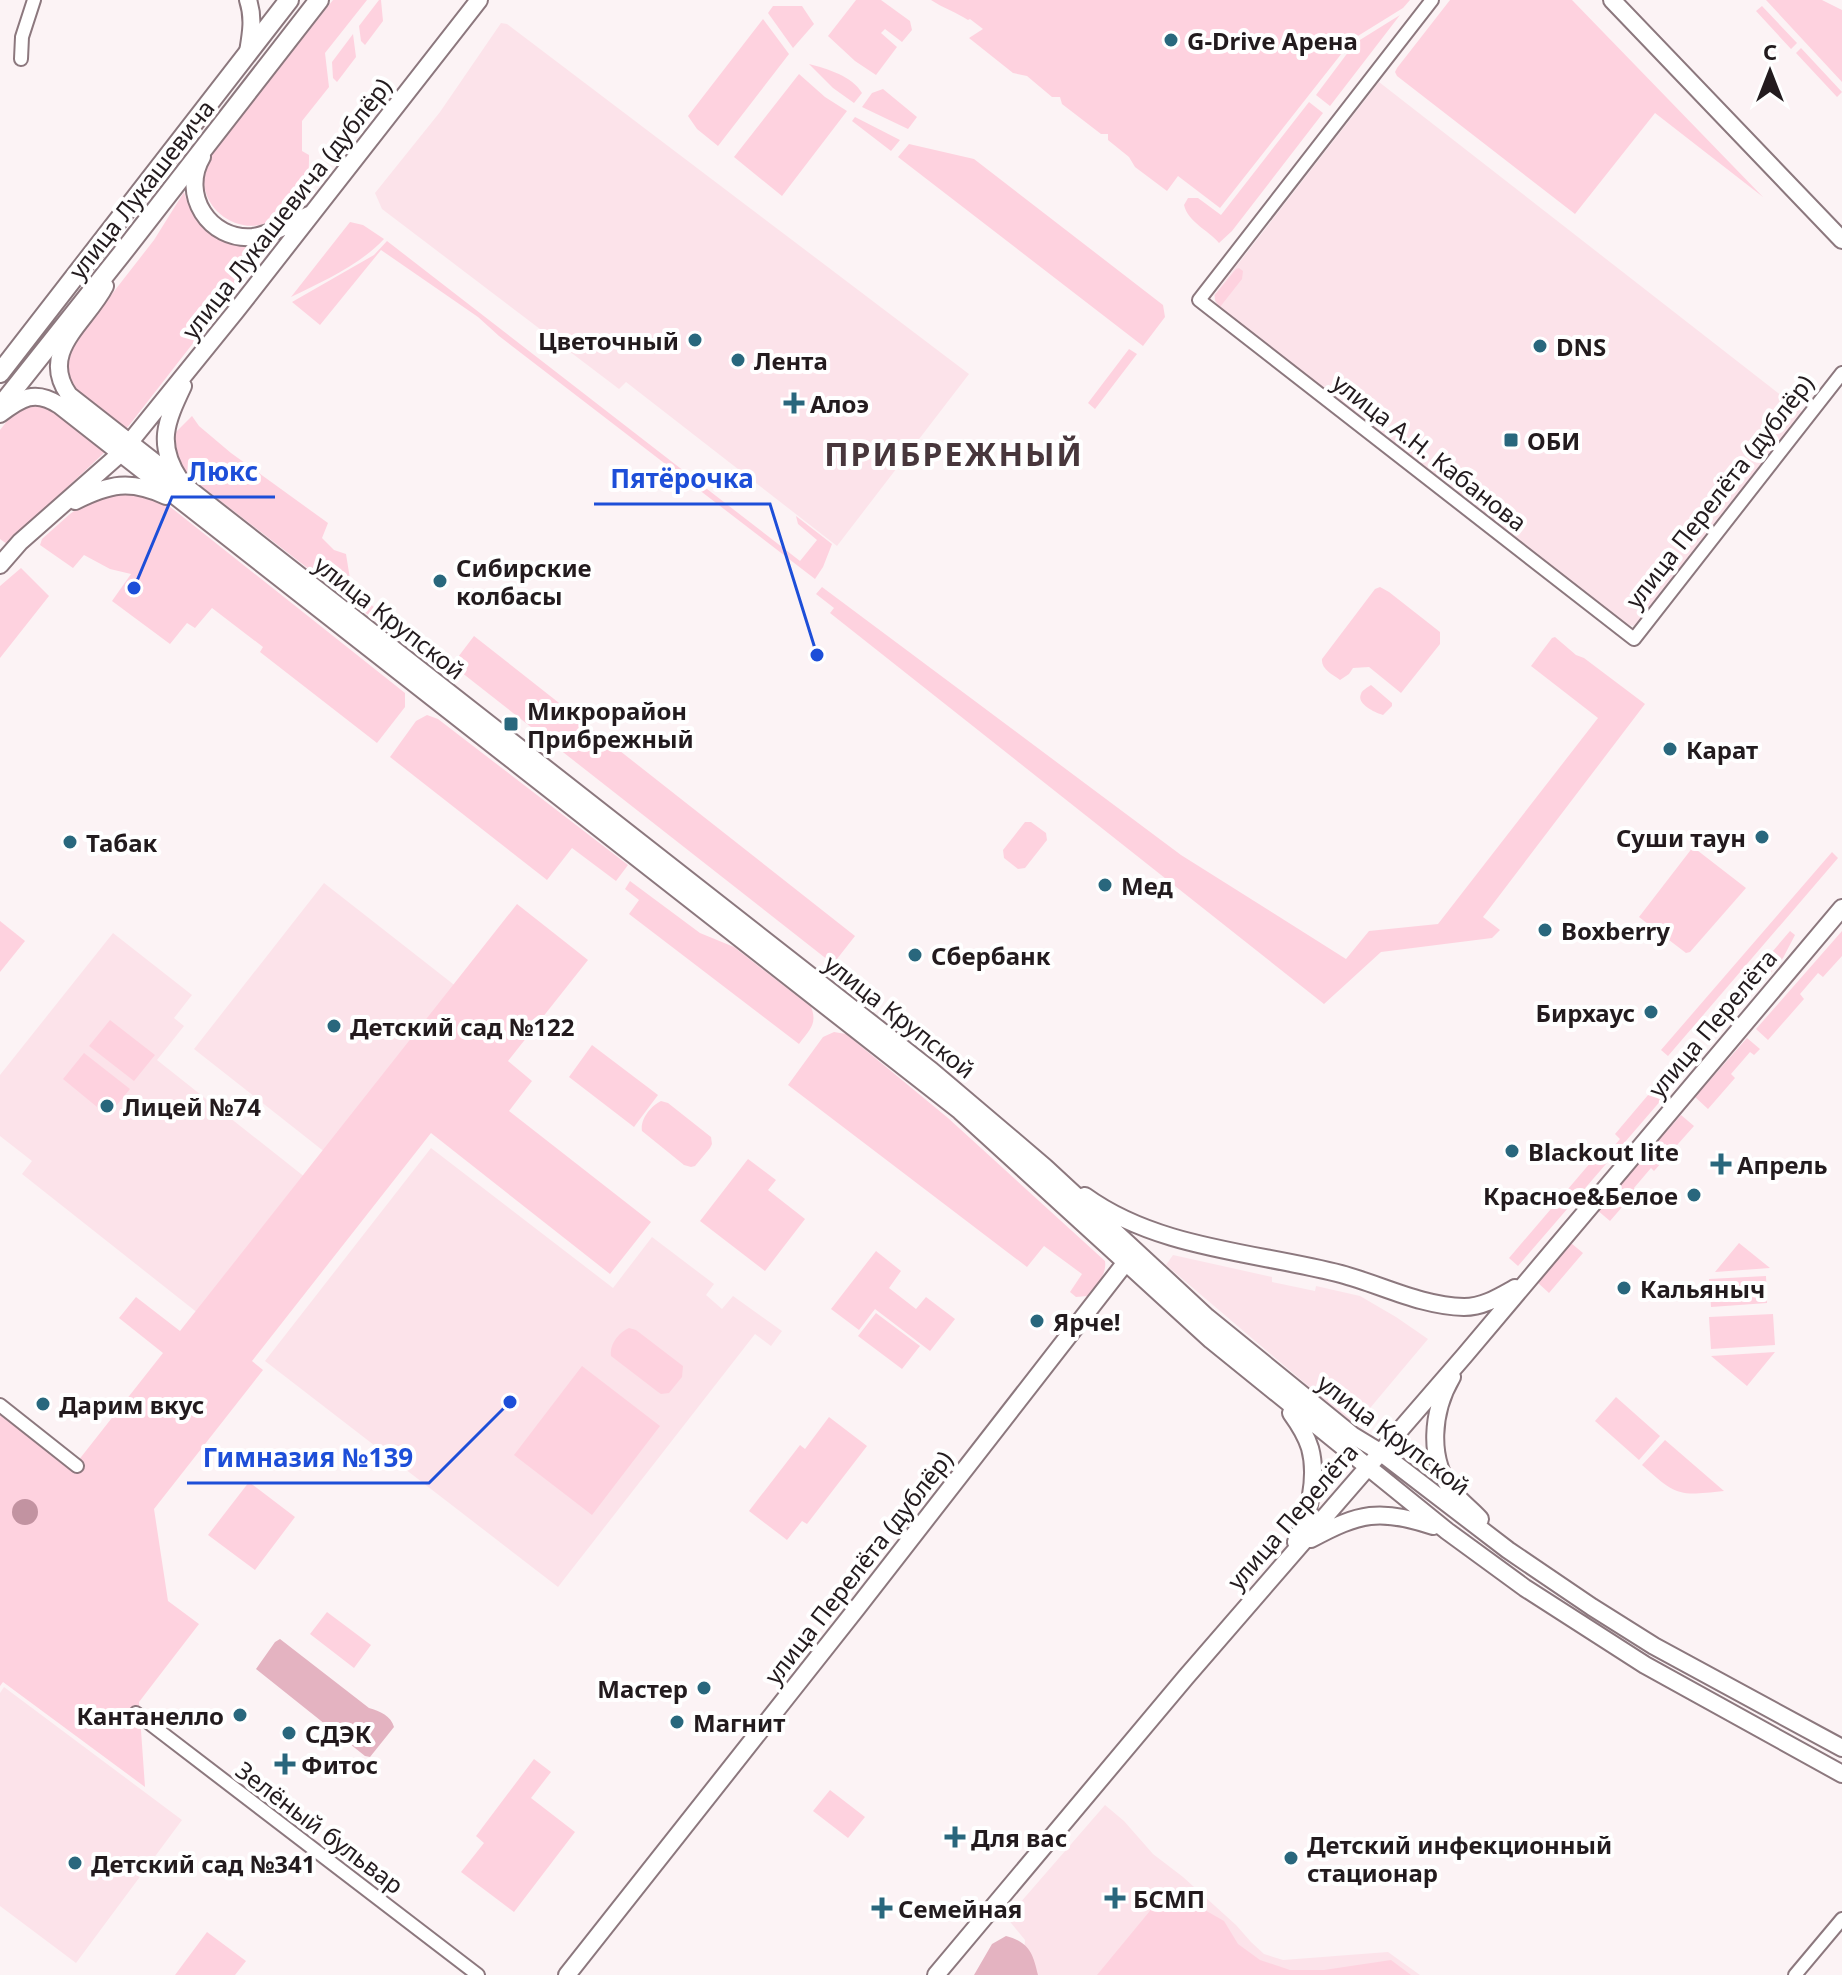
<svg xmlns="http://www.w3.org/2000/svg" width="1842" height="1975" viewBox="0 0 1842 1975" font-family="'Noto Sans',sans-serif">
<rect width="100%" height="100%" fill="#fcf3f5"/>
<path fill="#fce3ea" d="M501 23 507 24 969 374 837 546 626 382 619 389 382 209 375 193 440 112Z
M1379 82 1805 414 1640 622 1634 626 1628 625 1216 305 1214 295Z
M324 883 476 1002 345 1168 194 1049Z
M113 933 192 995 174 1018 184 1026 157 1060 325 1193 218 1329 22 1174 32 1161 0 1136V1075Z
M431 1148 613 1288 652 1237 714 1284 706 1295 722 1309 733 1296 782 1331 771 1346 755 1334 558 1587 265 1361Z
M1173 1255 1272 1277V1282L1315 1291 1316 1286 1360 1296 1396 1317 1428 1339 1355 1426 1166 1265Z
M4 1687 182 1820 76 1963 0 1906V1693Z
M1105 1805 1124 1821 1153 1854 1183 1877 1236 1925 1251 1942 1264 1954 1283 1960 1388 1952 1420 1975H1008L1024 1956 1025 1940 1007 1918Z"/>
<path fill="#fed2df" d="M333 0H367L325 53 329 87 302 121V151L309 155C309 179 308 182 293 200 285 210 277 220 264 224 238 232 207 213 204 184 203 171 209 160 215 149Z
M379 0H381L383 21 365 45 361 41 359 26Z
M856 0H881L910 21 912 30 902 42 885 29 881 33 897 47 876 75 855 61 828 36Z
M931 0H1410L1403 8 1353 39 1220 208 1178 176 1167 191 1135 167 1129 157 1108 140V134H1101L1062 104 1060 97H1052L1027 76 1013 73 969 38 983 29 970 19 968 20C956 12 943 8 931 0Z
M1450 0H1572L1763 197 1655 113 1575 214 1397 76 1395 72 1397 68Z
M1766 0H1822L1842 10V82Z
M773 6H802L814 24 793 48 768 13Z
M1762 6 1797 43 1791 49 1756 11Z
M1400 15 1330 106 1316 95 1355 43Z
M763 19 789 54 718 146 697 129 688 116Z
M353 34 356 57 337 82 333 78 332 62Z
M1801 48 1842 92 1837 97 1796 53Z
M809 64C828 69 852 76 862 93L854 103 833 88Z
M799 74 825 97 847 111 782 196 734 157Z
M883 89 917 117 908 129 862 107 872 93Z
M1309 102 1323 113 1232 231 1219 243C1208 230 1188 222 1184 205L1188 198H1198L1221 215Z
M855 117 900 140 891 151 852 121Z
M909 144 974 159 1163 305 1165 317 1143 346 898 157Z
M184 192C190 212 202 232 223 239 235 244 260 240 274 239L127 428 123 429C104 413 62 391 66 363 67 357 71 350 73 344L154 240Z
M350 222 363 225 384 239C361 264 322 282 291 297Z
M387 241 800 561 817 540 798 524 796 516 832 544 823 567 815 579 499 336 478 317 381 250 320 325 292 302 374 255Z
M1239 268 1243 271 1242 279 1220 307 1215 300V295L1236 269Z
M1129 349 1137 354 1095 409 1088 403Z
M28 404H43L67 421 105 452 7 544 0 539V430L14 412Z
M192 416 199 426 231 453 328 523 322 538 334 550 346 554 350 579 356 593 424 646 415 651 192 479 180 466 171 440 175 433Z
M114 489 159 498 405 693V707L377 743 260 652 263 647 212 608 195 628 187 623 170 644 112 601 131 574 110 569 84 555 73 568 40 545 42 539 70 514 88 501Z
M21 568 49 596 0 658V586Z
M822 587 1181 855 1346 959 1369 931 1438 924 1598 718 1531 666 1552 638 1555 637 1576 655 1584 658 1645 704 1483 917 1500 930 1492 938 1381 952 1324 1004 830 613 834 608 816 594Z
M1380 587 1389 592 1440 632V644L1401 693 1369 667 1353 668 1349 674 1340 680C1332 674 1321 669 1322 659L1375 589Z
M474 636 855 936 833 964 452 665Z
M1371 685 1392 703V706L1383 715C1376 713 1356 704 1361 694 1362 690 1367 688 1371 685Z
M427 715 438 719 628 865 616 881 572 848 547 880 390 757 416 721Z
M1025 822H1031L1046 833 1047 840 1025 868 1018 869 1004 858 1003 850Z
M1693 847 1746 888 1690 952 1686 953 1639 917Z
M1832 852 1838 858 1668 1056 1661 1050Z
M630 881 700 933 734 947 811 1007C818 1024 809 1030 799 1044L629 914 639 900 625 889Z
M517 904 588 960 508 1061 532 1081 509 1111 651 1222 610 1274 431 1133 252 1361 263 1370 154 1509 168 1601 199 1624 139 1702 145 1787 3 1682 0 1686V1409L74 1466 163 1353 119 1318 136 1297 180 1331Z
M0 921 25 941 0 972Z
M1790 931 1795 935 1783 958 1736 1013 1726 1005 1741 988 1745 991 1765 968 1761 965Z
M1842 931V956L1823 977 1818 973 1800 994 1804 999 1768 1040 1756 1029Z
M110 1020 155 1055 134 1081 89 1046Z
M834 1032 846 1034 948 1118 1105 1261C1107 1276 1096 1285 1087 1296L1076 1297 1070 1292 1082 1274 1044 1246 1027 1267 788 1085 823 1037Z
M1747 1038 1760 1049 1754 1055 1750 1052 1731 1074 1735 1078 1708 1109 1695 1097Z
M592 1045 658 1095 634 1127 569 1077Z
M84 1053 130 1089 108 1116 63 1079Z
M1665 1075C1672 1080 1672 1084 1669 1091L1518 1266 1509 1258 1597 1155 1603 1159 1620 1139 1615 1134Z
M661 1101 668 1103 711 1137 712 1144 710 1148 695 1166 691 1167 684 1165 642 1131C640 1119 651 1106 661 1101Z
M1681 1115 1694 1126 1654 1171 1651 1168 1634 1188 1636 1191 1610 1221 1597 1210Z
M748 1159 776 1180 768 1190 805 1219 765 1271 700 1221Z
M1571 1243 1583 1253 1549 1293 1537 1282Z
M1739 1243 1770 1268 1715 1272Z
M876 1251 901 1271 889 1288 916 1309 926 1297 955 1319 930 1351 875 1309 859 1330 831 1309Z
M1766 1276 1767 1303 1711 1307 1709 1279Z
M876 1313 920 1346 902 1369 858 1336Z
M1773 1314 1775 1345 1711 1349 1709 1317Z
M629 1328 636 1330 683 1366 682 1377 669 1393 661 1394 658 1392 611 1356C609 1345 619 1332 629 1328Z
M1775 1352 1747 1386 1711 1356Z
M582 1366 660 1426 592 1515 514 1455Z
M1616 1397 1660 1436 1639 1460 1595 1421Z
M829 1417 867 1446 807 1524 802 1521 787 1540 749 1511 800 1445 805 1449Z
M1665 1440 1724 1491C1677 1496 1677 1496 1642 1465Z
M249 1482 295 1517 255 1570 208 1535Z
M327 1612 371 1645 354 1668 310 1634Z
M534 1759 551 1772 531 1798 575 1832 514 1912 461 1872 484 1843 476 1836Z
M830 1790 865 1817 848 1838 813 1811Z
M1168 1889 1224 1921 1238 1944 1260 1960 1290 1970H1324L1391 1960 1411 1975H1097Z
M207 1932 246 1961 235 1975H175Z"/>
<path fill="#e4b3c1" d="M280 1639 369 1708C380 1711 391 1716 394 1727L370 1757 365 1756 256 1669 275 1642Z
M1006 1936C1029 1942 1033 1953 1038 1975H974L992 1944Z"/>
<path fill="#c293a1" d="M12 1512a13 13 0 1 1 26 0a13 13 0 1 1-26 0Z"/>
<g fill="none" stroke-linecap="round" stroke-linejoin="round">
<defs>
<path id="street" d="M1432 0 1199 300 1634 639 1842 373
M21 59 22 37 34 0
M0 1405 77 1466
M136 1713 478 1975
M1795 1975 1842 1919"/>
<path id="secondary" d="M1612 0 1842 240
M248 52C251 34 254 18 248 0
M202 157C180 194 209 241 253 237 273 234 293 222 311 214
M105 286C86 323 38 351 69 395L932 1071 1045 1167 1207 1317 1352 1435 1380 1452 1508 1550 1592 1607 1654 1646 1842 1748
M0 414C21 398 35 389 59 405L960 1111 1211 1340 1447 1531 1525 1588 1645 1665 1842 1774
M180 480C156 444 166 422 183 386
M75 501C109 484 130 479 166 496
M0 565 20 542 121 453 236 311 479 0
M1085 1196C1158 1249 1256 1252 1341 1274 1382 1285 1421 1306 1464 1307 1483 1307 1499 1297 1515 1288
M1452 1377C1432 1411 1427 1459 1453 1492 1461 1502 1472 1510 1480 1519
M1291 1413C1299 1424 1306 1435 1310 1448 1318 1477 1309 1515 1296 1542
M1311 1539C1359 1513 1380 1508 1433 1526
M567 1975 857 1608 1126 1262
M936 1975 1186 1677 1465 1355 1842 908"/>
<path id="primary" d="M0 373 289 0
M0 407 120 256 319 0"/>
</defs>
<use href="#street" stroke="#8c787e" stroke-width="16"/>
<use href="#secondary" stroke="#8c787e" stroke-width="20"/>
<use href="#primary" stroke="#8c787e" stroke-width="22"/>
<use href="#street" stroke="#fff" stroke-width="12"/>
<use href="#secondary" stroke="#fff" stroke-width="16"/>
<use href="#primary" stroke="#fff" stroke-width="18"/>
</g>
<g fill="#29677d" stroke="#fff" stroke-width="3">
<circle cx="1171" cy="40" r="8"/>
<circle cx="695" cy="340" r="8"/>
<circle cx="1540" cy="346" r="8"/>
<circle cx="738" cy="360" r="8"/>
<path d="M790 391h8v8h8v8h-8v8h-8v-8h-8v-8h8z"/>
<rect x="1503" y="432" width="16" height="16" rx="4"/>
<circle cx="440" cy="581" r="8"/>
<rect x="503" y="716" width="16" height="16" rx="4"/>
<circle cx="1670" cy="749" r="8"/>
<circle cx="1762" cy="837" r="8"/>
<circle cx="70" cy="842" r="8"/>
<circle cx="1105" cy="885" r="8"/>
<circle cx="1545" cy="930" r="8"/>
<circle cx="915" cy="955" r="8"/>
<circle cx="1651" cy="1012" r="8"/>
<circle cx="334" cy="1026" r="8"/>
<circle cx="107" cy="1106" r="8"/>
<circle cx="1512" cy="1151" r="8"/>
<path d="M1717 1152h8v8h8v8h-8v8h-8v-8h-8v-8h8z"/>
<circle cx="1694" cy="1195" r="8"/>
<circle cx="1624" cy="1288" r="8"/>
<circle cx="1037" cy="1321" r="8"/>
<circle cx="43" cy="1404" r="8"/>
<circle cx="704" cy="1688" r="8"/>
<circle cx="240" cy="1715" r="8"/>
<circle cx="677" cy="1722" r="8"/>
<circle cx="289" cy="1733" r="8"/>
<path d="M281 1752h8v8h8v8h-8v8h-8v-8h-8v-8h8z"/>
<path d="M951 1825h8v8h8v8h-8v8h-8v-8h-8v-8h8z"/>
<circle cx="1291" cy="1858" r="8"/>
<circle cx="75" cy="1863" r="8"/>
<path d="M1111 1886h8v8h8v8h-8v8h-8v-8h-8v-8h8z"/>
<path d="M878 1896h8v8h8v8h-8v8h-8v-8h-8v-8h8z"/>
</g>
<g text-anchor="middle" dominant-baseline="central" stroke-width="8" stroke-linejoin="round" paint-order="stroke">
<g font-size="24" font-weight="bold" fill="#231b1e" stroke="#fff" text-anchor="start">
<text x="1187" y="40">G-Drive Арена</text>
<text x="679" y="340" text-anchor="end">Цветочный</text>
<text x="1556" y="346">DNS</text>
<text x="754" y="360">Лента</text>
<text x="810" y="403">Алоэ</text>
<text x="1527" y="440">ОБИ</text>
<text x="456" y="567">Сибирские<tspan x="456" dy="28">колбасы</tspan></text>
<text x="527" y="710">Микрорайон<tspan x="527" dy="28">Прибрежный</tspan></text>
<text x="1686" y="749">Карат</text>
<text x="1746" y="837" text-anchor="end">Суши таун</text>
<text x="86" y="842">Табак</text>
<text x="1121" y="885">Мед</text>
<text x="1561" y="930">Boxberry</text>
<text x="931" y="955">Сбербанк</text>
<text x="1635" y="1012" text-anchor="end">Бирхаус</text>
<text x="350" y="1026">Детский сад №122</text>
<text x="123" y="1106">Лицей №74</text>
<text x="1528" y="1151">Blackout lite</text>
<text x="1737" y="1164">Апрель</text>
<text x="1678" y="1195" text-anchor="end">Красное&amp;Белое</text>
<text x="1640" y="1288">Кальяныч</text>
<text x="1053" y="1321">Ярче!</text>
<text x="59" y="1404">Дарим вкус</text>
<text x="688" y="1688" text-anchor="end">Мастер</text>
<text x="224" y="1715" text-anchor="end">Кантанелло</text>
<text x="693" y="1722">Магнит</text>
<text x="305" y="1733">СДЭК</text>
<text x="301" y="1764">Фитос</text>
<text x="971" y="1837">Для вас</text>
<text x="1307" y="1844">Детский инфекционный<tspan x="1307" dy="28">стационар</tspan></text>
<text x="91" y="1863">Детский сад №341</text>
<text x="1133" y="1898">БСМП</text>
<text x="898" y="1908">Семейная</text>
</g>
<g font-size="24" fill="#231b1e" stroke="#fff">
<text transform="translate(141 189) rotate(-52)">улица Лукашевича</text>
<text transform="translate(286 208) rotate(-52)">улица Лукашевича (дублёр)</text>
<text transform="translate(1430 452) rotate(38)">улица А.Н. Кабанова</text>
<text transform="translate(1719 491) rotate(-52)">улица Перелёта (дублёр)</text>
<text transform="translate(390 617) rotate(38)">улица Крупской</text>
<text transform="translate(900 1016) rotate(38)">улица Крупской</text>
<text transform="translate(1712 1023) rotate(-50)">улица Перелёта</text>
<text transform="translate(1394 1434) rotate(37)">улица Крупской</text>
<text transform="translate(1292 1516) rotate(-49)">улица Перелёта</text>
<text transform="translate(858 1567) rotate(-52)">улица Перелёта (дублёр)</text>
<text transform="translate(320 1827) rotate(37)">Зелёный бульвар</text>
</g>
<g font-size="32" font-weight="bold" letter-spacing="2" fill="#48373c" stroke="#fff">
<text x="954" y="453">ПРИБРЕЖНЫЙ</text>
</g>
</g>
<path fill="none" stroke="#1d4ed8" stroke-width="3" d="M134 588L172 497H275M817 655L770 504H594M510 1402L429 1483H187"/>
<g fill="#1d4ed8" stroke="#fff" stroke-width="3">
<circle cx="134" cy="588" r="8"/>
<circle cx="817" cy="655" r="8"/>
<circle cx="510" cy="1402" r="8"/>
</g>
<g font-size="26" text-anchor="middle" font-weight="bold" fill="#1d4ed8" stroke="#fff" stroke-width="8" stroke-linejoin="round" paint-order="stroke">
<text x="223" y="481">Люкс</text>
<text x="682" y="488">Пятёрочка</text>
<text x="308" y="1467">Гимназия №139</text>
</g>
<g transform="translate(1770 72)" stroke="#ffffff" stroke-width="6" paint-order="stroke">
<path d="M0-6L14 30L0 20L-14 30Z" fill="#231b1e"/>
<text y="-12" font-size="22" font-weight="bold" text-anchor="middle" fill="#231b1e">С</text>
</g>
</svg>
